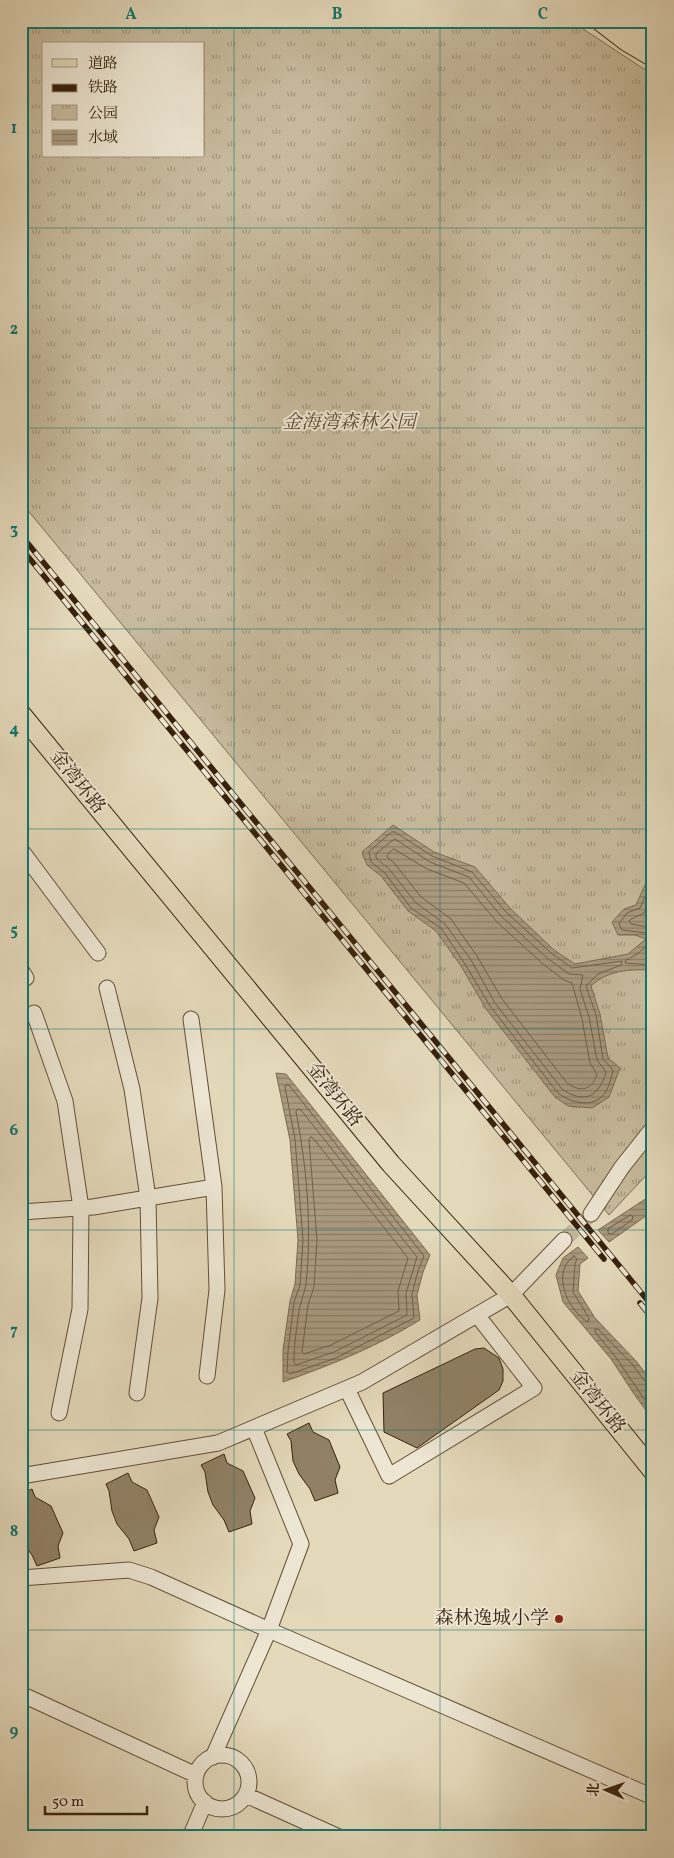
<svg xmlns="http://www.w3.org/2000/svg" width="674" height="1858" viewBox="0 0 674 1858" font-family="Vollkorn,'Noto Serif SC',serif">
<defs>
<pattern id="park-tufts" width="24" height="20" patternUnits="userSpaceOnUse" patternTransform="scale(1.25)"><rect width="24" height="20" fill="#c7ba9d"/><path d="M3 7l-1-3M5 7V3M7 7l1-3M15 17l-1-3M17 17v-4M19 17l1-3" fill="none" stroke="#a3977e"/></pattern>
<pattern id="water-rules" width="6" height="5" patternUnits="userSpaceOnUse" patternTransform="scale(1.25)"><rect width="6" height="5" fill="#aa9a80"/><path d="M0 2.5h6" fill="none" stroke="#8b7d67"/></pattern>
</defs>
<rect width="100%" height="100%" fill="#e4d9bb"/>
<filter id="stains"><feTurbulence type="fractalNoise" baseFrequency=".004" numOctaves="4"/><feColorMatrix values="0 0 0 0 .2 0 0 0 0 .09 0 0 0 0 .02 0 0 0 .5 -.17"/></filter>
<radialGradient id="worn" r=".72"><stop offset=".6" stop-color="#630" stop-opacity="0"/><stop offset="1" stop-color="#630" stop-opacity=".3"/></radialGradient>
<path fill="url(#park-tufts)" stroke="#806e55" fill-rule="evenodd" d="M21 21H571L653 75V1168L609 1215 21 502ZM44 44H204V156H44Z"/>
<path fill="url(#water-rules)" stroke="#7c6a52" d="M393 825 434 852 475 867 510 908 554 950 575 964 628 954 646 939 635 935H618L612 922 624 909 636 905 653 867V970C630 969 608 970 591 986L600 1014 608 1058 620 1068 609 1097 592 1108 568 1106 555 1097 486 1009 461 966 436 931 408 911 381 876 367 865 362 852Z
M276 1073 286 1074 430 1255 423 1272 417 1295 420 1320C376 1347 331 1365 283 1382V1350L290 1301 295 1284 298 1240 290 1140Z
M653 1194V1211L609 1242 598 1230Z
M578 1247 588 1258 580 1264 578 1291 595 1318 636 1361 653 1383V1420L634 1394 611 1359 563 1302 556 1275 563 1258Z"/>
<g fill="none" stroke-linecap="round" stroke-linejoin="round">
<path stroke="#715e46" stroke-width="1" d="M392 832H395L432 856 472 872 506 912 551 953 572 968 622 961 621 965 598 974 586 986 596 1015 603 1059 613 1070C612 1076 609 1087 605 1093 594 1109 571 1103 558 1093L490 1006 465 964 441 928 411 908 385 873 371 862 369 852Z
M395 839 430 862 469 877 501 916 547 958 569 974 583 975 580 989 589 1017 597 1060 606 1072C599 1096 585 1105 562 1089L495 1003 471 960 445 924 416 903 389 869 376 858V854Z
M394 849 427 869 464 883 497 922 543 964 564 980 572 983 582 1019 590 1063 597 1074C592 1090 581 1093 567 1083L502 999 477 956 451 919 421 897 395 864 387 857 388 854Z
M653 879 640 908 627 913 619 924 622 930 646 933 650 938C649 947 634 957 626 960L625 963 653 965
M653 895 644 913 631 919 629 921 631 924 648 927 653 930
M286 1085H289L424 1256 418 1271 412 1294 414 1318 336 1358 290 1374 287 1372 288 1351 294 1302 300 1285 303 1240 295 1139 285 1087Z
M298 1109 301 1110 417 1257 406 1293 407 1315 334 1352 296 1365 294 1363C294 1344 297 1324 300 1306 302 1298 305 1291 306 1284 312 1227 307 1168 296 1112Z
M311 1137 313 1138 408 1258 398 1291 399 1311 331 1345 304 1354 302 1352 308 1305 314 1287 317 1240 309 1140Z
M631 1215 633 1217 632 1220 612 1234 608 1233V1229Z
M574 1256 577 1259 575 1264 573 1292 589 1318 588 1322C568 1311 550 1272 574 1256Z
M653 1386 647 1384 632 1364 598 1329H595V1332L615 1356 653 1412"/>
</g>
<path fill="#918167" stroke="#38210d" d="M484 1348 499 1358 503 1369V1381L499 1390 417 1448 384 1432 383 1393 475 1349Z
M309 1423 313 1432 329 1440 340 1467 335 1480 338 1493 315 1501 310 1489 299 1474 293 1461 291 1441 287 1434Z
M224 1454 227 1463 243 1471 255 1498 250 1511 252 1524 229 1532 224 1520 213 1505 208 1492 205 1472 201 1465Z
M128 1473 132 1482 147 1490 159 1517 154 1530 157 1543 134 1551 129 1539 117 1524 112 1511 109 1491 106 1484Z
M32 1489 35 1497 51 1506 63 1533 58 1546 60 1558 37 1566 32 1555 21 1540V1494Z"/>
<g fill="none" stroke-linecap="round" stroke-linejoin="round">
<path stroke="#c2b498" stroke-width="15" stroke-dasharray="15 8" stroke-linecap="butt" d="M564 1240 591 1214"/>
<defs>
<path id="minor" d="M21 850 98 953
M21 970 26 978
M107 988 132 1089 148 1198 150 1298 137 1393
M34 1013 65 1101 81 1208 80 1309 59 1413
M191 1019 214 1187 217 1290 207 1376
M21 1212 93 1207 214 1187
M591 1214 622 1167 653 1128
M347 1389 389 1476 534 1388 477 1315
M254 1428 301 1544 269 1630 653 1797
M21 1476 218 1443 362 1382 511 1295 564 1240
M21 1578 129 1570 151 1577 269 1630 213 1757
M21 1694 196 1775
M195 1782a27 27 0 1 1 54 0a27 27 0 1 1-54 0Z
M246 1795 339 1837
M190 1837 205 1802"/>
<path id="major" d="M600 21 626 41 653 57
M629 21 653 36
M21 714 391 1164 511 1295 653 1471"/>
</defs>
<use href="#minor" stroke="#634f38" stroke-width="17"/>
<use href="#major" stroke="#38210d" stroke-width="21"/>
<use href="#minor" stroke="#ede6d3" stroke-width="15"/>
<use href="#major" stroke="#e4d9bb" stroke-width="19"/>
<defs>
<path id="rail" d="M21 535 653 1307
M21 548 604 1259
M640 1303 653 1319"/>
</defs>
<use href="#rail" stroke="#38210d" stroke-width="5.5"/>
<use href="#rail" stroke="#ede6d3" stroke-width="4" stroke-dasharray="11" stroke-linecap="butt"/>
</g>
<path fill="none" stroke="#0f766e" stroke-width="1" stroke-opacity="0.55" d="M234 21V1837M440 21V1837M21 228H653M21 428H653M21 629H653M21 829H653M21 1029H653M21 1230H653M21 1430H653M21 1630H653"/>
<circle fill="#8f2418" stroke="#ede6d3" stroke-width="2" cx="559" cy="1619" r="5"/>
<g text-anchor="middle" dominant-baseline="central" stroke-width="4" stroke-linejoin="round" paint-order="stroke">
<g font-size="19" font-style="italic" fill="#5c4731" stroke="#ede6d3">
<text x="349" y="423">金海湾森林公园</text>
</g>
<g font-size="19" fill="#38210d" stroke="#ede6d3">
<text transform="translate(77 782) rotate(51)">金湾环路</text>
<text transform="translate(334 1095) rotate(51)">金湾环路</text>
<text transform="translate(597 1402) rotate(51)">金湾环路</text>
</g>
<g font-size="19" fill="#38210d" stroke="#ede6d3" text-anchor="end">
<text x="549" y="1619">森林逸城小学</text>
</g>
</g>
<rect width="674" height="1858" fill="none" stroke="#e4d9bb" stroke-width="55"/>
<rect x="42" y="42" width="162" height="115" fill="#ede6d3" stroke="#a59784"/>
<rect x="52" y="59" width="25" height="8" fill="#e4d9bb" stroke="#a59784"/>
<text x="88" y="68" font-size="15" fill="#38210d">道路</text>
<rect x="52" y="84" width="25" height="8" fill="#38210d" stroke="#a59784"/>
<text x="88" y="92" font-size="15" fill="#38210d">铁路</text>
<rect x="52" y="105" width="25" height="15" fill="url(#park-tufts)" stroke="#a59784"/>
<text x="88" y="118" font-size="15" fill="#38210d">公园</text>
<rect x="52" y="130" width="25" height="15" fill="url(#water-rules)" stroke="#a59784"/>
<text x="88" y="142" font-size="15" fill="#38210d">水域</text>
<g transform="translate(606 1790) rotate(272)" stroke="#ede6d3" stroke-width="4" paint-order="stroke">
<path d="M0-4L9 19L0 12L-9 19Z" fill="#38210d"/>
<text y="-8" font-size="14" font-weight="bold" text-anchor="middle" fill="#38210d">北</text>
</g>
<path d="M45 1806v8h102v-8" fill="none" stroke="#38210d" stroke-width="2.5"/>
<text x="52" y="1806" font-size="15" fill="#38210d" stroke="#ede6d3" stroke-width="4" paint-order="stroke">50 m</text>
<rect x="28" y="28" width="618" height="1802" fill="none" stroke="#0f766e" stroke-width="2"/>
<g font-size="16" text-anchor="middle" font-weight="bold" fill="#0f766e">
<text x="131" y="19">A</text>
<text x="337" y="19">B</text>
<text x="543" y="19">C</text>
<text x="14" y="133">1</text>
<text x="14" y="334">2</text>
<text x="14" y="534">3</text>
<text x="14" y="734">4</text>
<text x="14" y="935">5</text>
<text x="14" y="1135">6</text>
<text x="14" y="1335">7</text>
<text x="14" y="1536">8</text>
<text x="14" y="1736">9</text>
</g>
<rect width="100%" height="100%" filter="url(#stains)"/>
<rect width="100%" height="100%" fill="url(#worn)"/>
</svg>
